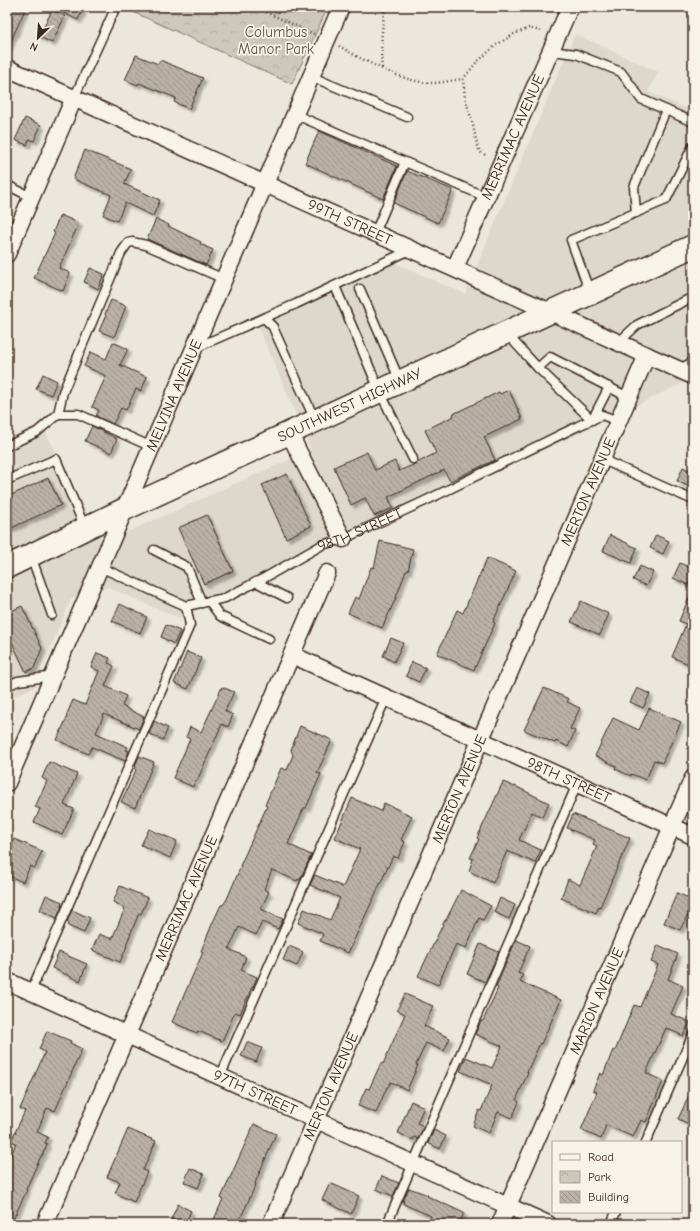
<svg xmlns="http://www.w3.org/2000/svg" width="700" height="1231" viewBox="0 0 700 1231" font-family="'Comic Neue',sans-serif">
<defs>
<pattern id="park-crowns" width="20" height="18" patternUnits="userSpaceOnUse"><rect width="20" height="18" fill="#cec8bc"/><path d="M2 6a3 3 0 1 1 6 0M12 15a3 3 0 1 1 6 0" fill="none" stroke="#b2aca1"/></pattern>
<pattern id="building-back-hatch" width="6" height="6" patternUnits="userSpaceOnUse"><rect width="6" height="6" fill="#bab2a7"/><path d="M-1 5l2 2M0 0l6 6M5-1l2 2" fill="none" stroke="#989187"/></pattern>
<filter id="shadow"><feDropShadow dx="3.5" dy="3.5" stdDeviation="1" flood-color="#0004"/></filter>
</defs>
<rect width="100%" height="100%" fill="#ece7dc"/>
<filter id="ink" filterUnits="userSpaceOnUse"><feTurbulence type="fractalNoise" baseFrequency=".025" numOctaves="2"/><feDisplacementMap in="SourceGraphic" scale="8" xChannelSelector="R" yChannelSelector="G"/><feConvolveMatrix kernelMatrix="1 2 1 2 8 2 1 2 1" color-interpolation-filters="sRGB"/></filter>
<g filter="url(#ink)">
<path fill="#ddd7cc" d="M575 34 658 72 648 92 693 111V378L597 425 179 618 108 587 71 599 34 687 7 699V439L41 423 103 543 311 450 254 316 382 257 465 294Z"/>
<path fill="url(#park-crowns)" stroke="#84796d" d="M122 7H328L292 84Z"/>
<path fill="url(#building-back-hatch)" stroke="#3b2a1e" filter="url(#shadow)" d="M7 7H26L7 50Z
M51 7H84L78 20Z
M52 10 65 16 52 43 39 37Z
M136 55 158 64 160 60 203 78 189 109 174 102 176 98 139 83 138 85 125 80Z
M25 118 41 125 34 141 29 139 27 145 15 140Z
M319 131 397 166 383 199 305 163Z
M85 150 131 169 124 184 160 200 153 216 125 203 117 221 103 215 111 195 73 179Z
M407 171 453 190 438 223 394 203Z
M60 215 79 223 59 268 70 273 63 291 34 278 55 233 53 232Z
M156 219 169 225 168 226 201 242 200 244 213 250 206 265 147 239Z
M90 268 104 274 98 289 84 282Z
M111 300 126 306 114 337 99 331 106 315 105 314Z
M113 342 128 349 120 365 147 377 141 391 136 389 126 410 121 408 113 424 96 416 99 410 92 407 106 376 84 366 91 352 106 359Z
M43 374 57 381 51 395 36 389Z
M509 390 522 419 484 437 495 460 450 481 444 470 388 497 393 508 374 516 365 498 351 505 334 467 367 452 375 470 395 461 399 471 415 464 436 453 425 430 454 416 453 414 499 392 500 394Z
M92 426 117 439 111 453 85 441Z
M683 467 693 472V481L690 487 677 481Z
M287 474 311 526 286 538 262 485Z
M48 478 61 505 7 530V497Z
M207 515 233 571 204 584 178 528Z
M610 535 637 548 631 563 603 551Z
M656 535 669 541 663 554 650 548Z
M380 541 413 549 408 571H406L395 600 382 628 348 613 355 597 359 599 371 567 374 568Z
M487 558 516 571 493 622 495 623 474 670 437 654 457 610 463 613Z
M680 563 693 569V575L688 585 673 578Z
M640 566 653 572 646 586 633 580Z
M693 588V666L672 657 686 624 679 621Z
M581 601 609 614 600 635 571 622Z
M120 604 147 617 140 633 112 621Z
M22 606 42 648 34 668 26 672 7 632V613Z
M166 625 180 631 174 644 161 637Z
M391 638 403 643 394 662 383 656Z
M187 652 201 658 188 689 174 683Z
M97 653 110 658 108 663 114 666 105 686 126 696 122 706 144 717 139 729 104 714 96 733 128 747 126 750 129 751 125 761 92 747 88 754 57 740 67 717 66 716 73 700 85 705 99 671 91 667Z
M412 662 426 668 419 682 406 676Z
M222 687 234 692 225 711 233 715 228 727 222 724 197 781H195L193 787 173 778 190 739 186 737 190 727 201 732Z
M544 688 569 699 567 702 580 708 570 729 575 731 568 747 556 741 555 743 524 730Z
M637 688 650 694 643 708 630 702Z
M649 708 681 722 662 763 654 760 646 780 631 774V776L615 769 616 766 595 756 613 718 639 730Z
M154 721 168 728 163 740 149 734Z
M300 726 332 740 317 773 321 774 306 808H304L288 844 311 855 300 880 298 879 297 881 272 870 264 889 269 892 261 909 283 919 278 929 262 922 256 935 239 927 229 949 246 957 241 970 257 977 253 987H252L240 1014 235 1012 222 1041 198 1031 197 1033 172 1022 200 959 203 952 201 951 213 922 221 905H223L227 899 241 866H240L267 806 265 805 281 768 287 770 293 755 291 750Z
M139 756 154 762 135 808 121 802 136 770 135 769 136 767 135 766Z
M49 762 77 774 64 805 74 809 62 835 34 822 40 809 35 807 47 781 42 778Z
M503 782 515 787V786L549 803 542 817 532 812 519 840 541 850 535 863 507 851 493 883 469 871 473 859 470 858 479 839 477 838Z
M352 798 381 811 384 803 412 816 401 840 405 842 398 858 393 856 348 953 320 941 323 934 298 923 304 909 330 920 340 898 310 885 315 875 343 887 360 849 335 838Z
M573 814 630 838 600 907 599 906 596 913 561 898 568 879 580 885 597 846 593 844 595 840 567 828Z
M149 829 177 841 170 858 141 845Z
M14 839 42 851 35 868 30 866 23 882 7 875V855Z
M120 886 148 898 141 914 139 913 126 945 127 946 120 962 92 950 99 934 112 939 125 908 113 902Z
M461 890 491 906 483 920 479 918 466 948 456 944 438 985 418 976 445 920H446Z
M677 893 693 900V918L687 916 680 930 664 923Z
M46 895 62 902 61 905 62 906 57 918 40 910Z
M500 898 515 905 509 919 494 912Z
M72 910 90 918 84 933 68 926 69 923 67 922Z
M516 940 530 946 518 973 523 975 520 982 561 1000 541 1044 540 1043 527 1072 528 1073 516 1100 519 1102 512 1118 498 1112 489 1133 473 1126 479 1110 481 1111 492 1085 460 1071 466 1057 492 1068 502 1046 475 1034 481 1021H483L498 988 496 987Z
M480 944 499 952 485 982 467 974Z
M658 945 678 954 668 979 683 986 671 1014 690 1022 683 1036 666 1028 646 1073 663 1081 646 1122 641 1120 633 1137 606 1125 601 1139 581 1130 597 1092 593 1090 600 1073 603 1075 613 1050 615 1051 634 1005 640 1007 658 965 651 962Z
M289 946 303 952 297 966 283 960Z
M59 952 87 964 80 981 52 968Z
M405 994 433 1006 424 1026 450 1038 444 1051 426 1043 416 1065H418L407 1090 391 1082 388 1087H387L376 1113 358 1106 366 1088 369 1089 381 1063 383 1064 405 1014 397 1010Z
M47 1031 71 1041 70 1043 82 1049 55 1111 47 1108 37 1132 48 1137 45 1143 47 1144 42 1156H41L26 1189 27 1190 11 1224H7V1164L16 1143 11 1141 25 1111 20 1109 45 1052 39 1049Z
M247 1042 262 1048 256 1062 241 1056Z
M693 1087V1126L678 1119Z
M411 1101 424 1107 417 1123 424 1126 418 1139 414 1137 413 1140 398 1133Z
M254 1124 276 1134 255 1183 256 1184 238 1224H212L223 1199 221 1198Z
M128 1129 156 1141 143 1170 147 1172 134 1202 115 1193 120 1182 107 1177Z
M434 1130 446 1136 440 1149 428 1143Z
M190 1168 204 1174 198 1188 184 1182Z
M382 1176 399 1183 393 1196 376 1189Z
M330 1183 359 1196 351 1214 322 1200Z
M409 1188 428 1195 427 1196 464 1213 459 1224H427L431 1216 403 1204 404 1201H403Z
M178 1204 191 1211 185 1224H182L171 1219Z"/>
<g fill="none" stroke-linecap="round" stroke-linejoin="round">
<defs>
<g id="lane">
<path d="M551 51 576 54 621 72 641 99 693 122"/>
<path d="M310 76 407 117"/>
<path d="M74 98 114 11"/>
<path d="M294 114 486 197"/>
<path d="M7 185 31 197"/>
<path d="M636 213 634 187 666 110"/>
<path d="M375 233 405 162"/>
<path d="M335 286 380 392 413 459"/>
<path d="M360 289 400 381"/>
<path d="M590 293 571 240 666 200 693 146"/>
<path d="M264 318 273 327 275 332 315 420"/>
<path d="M506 333 538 368 592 420 609 387"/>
<path d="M619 342 637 325 693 297"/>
<path d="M195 348 296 304 410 250"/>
<path d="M538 368 550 357 628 397"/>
<path d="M679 369 693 362"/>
<path d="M58 414 63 392 121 253 128 243 132 242 146 245 224 279"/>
<path d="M7 446 37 432 58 414H78L152 447"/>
<path d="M601 459 693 500"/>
<path d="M7 480 56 459 85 528"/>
<path d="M154 550 187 567 202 603"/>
<path d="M31 556 52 615"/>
<path id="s1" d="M100 567 186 606 225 598 266 577 322 545 343 539 427 500 578 426 602 415 618 421"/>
<path d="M256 582 287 598"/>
<path d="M209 601 220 616 269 639"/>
<path d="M7 686 18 681 54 676"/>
<path d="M31 991 190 625 186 606"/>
<path d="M220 1077 386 698"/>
<path d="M646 1142 693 1034"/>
<path d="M387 1224 577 784"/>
<path d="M611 1224 616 1212"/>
</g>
<g id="street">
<path id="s2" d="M7 68 693 376"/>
<path d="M7 254 74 98"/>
<path id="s3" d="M455 268 570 7"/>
<path d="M289 433 343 539"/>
<path id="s4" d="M292 655 693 836"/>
<path id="s5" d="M7 783 341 7"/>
<path id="s6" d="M7 981 548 1224"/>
<path id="s7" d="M45 1224 327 573"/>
<path id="s8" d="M271 1224 647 355"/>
<path id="s9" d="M500 1224 693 778"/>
</g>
<g id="primary">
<path id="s10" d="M7 567 125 509 693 246"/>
</g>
</defs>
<use href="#lane" stroke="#3b2a1e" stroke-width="11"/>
<use href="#street" stroke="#3b2a1e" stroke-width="19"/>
<use href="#primary" stroke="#3b2a1e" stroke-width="25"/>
<path stroke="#3b2a1e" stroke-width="2.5" stroke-dasharray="1 3" stroke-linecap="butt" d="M255 7 314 34
M339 46C363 60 404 83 432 83 442 83 453 80 463 79L476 63 495 46 514 34 529 28 541 31
M382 68C380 47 382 28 385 7
M463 79 465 97 473 125 477 145 480 152 487 156"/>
<use href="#lane" stroke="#f7f3e8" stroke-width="8"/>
<use href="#street" stroke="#f7f3e8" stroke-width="16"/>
<use href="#primary" stroke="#f7f3e8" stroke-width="22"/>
</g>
</g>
<g text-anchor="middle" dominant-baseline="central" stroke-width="3.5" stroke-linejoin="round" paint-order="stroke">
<g font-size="15" fill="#605246" stroke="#f7f3e8">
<text x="276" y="32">Columbus<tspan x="276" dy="17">Manor Park</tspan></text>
</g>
<g font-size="15" fill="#3b2a1e" stroke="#f7f3e8">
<text stroke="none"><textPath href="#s3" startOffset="143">MERRIMAC AVENUE</textPath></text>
<text stroke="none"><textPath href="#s2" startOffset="376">99TH STREET</textPath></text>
<text stroke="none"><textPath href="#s5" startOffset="422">MELVINA AVENUE</textPath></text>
<text stroke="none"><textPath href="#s10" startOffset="379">SOUTHWEST HIGHWAY</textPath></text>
<text stroke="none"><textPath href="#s8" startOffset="798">MERTON AVENUE</textPath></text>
<text stroke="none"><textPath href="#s1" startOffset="286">98TH STREET</textPath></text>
<text stroke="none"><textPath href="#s4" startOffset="304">98TH STREET</textPath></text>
<text stroke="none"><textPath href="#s8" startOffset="474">MERTON AVENUE</textPath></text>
<text stroke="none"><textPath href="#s7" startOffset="355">MERRIMAC AVENUE</textPath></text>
<text stroke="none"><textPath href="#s9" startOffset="243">MARION AVENUE</textPath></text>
<text stroke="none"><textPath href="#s8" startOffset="150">MERTON AVENUE</textPath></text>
<text stroke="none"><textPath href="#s6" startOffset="272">97TH STREET</textPath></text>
</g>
</g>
<rect width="700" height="1231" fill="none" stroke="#f7f3e8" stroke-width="24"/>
<rect x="12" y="12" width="676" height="1207" fill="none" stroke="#3b2a1e" stroke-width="1.5" filter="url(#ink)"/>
<rect x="552" y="1141" width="130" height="72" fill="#f7f3e8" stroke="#aca397"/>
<rect x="560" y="1154" width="20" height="6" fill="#f7f3e8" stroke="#aca397"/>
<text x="588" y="1161" font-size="12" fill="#3b2a1e">Road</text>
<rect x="560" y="1171" width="20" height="12" fill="url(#park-crowns)" stroke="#aca397"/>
<text x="588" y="1181" font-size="12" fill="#3b2a1e">Park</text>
<rect x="560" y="1191" width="20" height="12" fill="url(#building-back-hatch)" stroke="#aca397"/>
<text x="588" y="1201" font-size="12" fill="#3b2a1e">Building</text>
<g transform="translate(38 38) rotate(205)" stroke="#f7f3e8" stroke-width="3" paint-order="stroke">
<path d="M0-3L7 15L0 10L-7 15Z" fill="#3b2a1e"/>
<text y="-6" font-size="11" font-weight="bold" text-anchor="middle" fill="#3b2a1e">N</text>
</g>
</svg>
